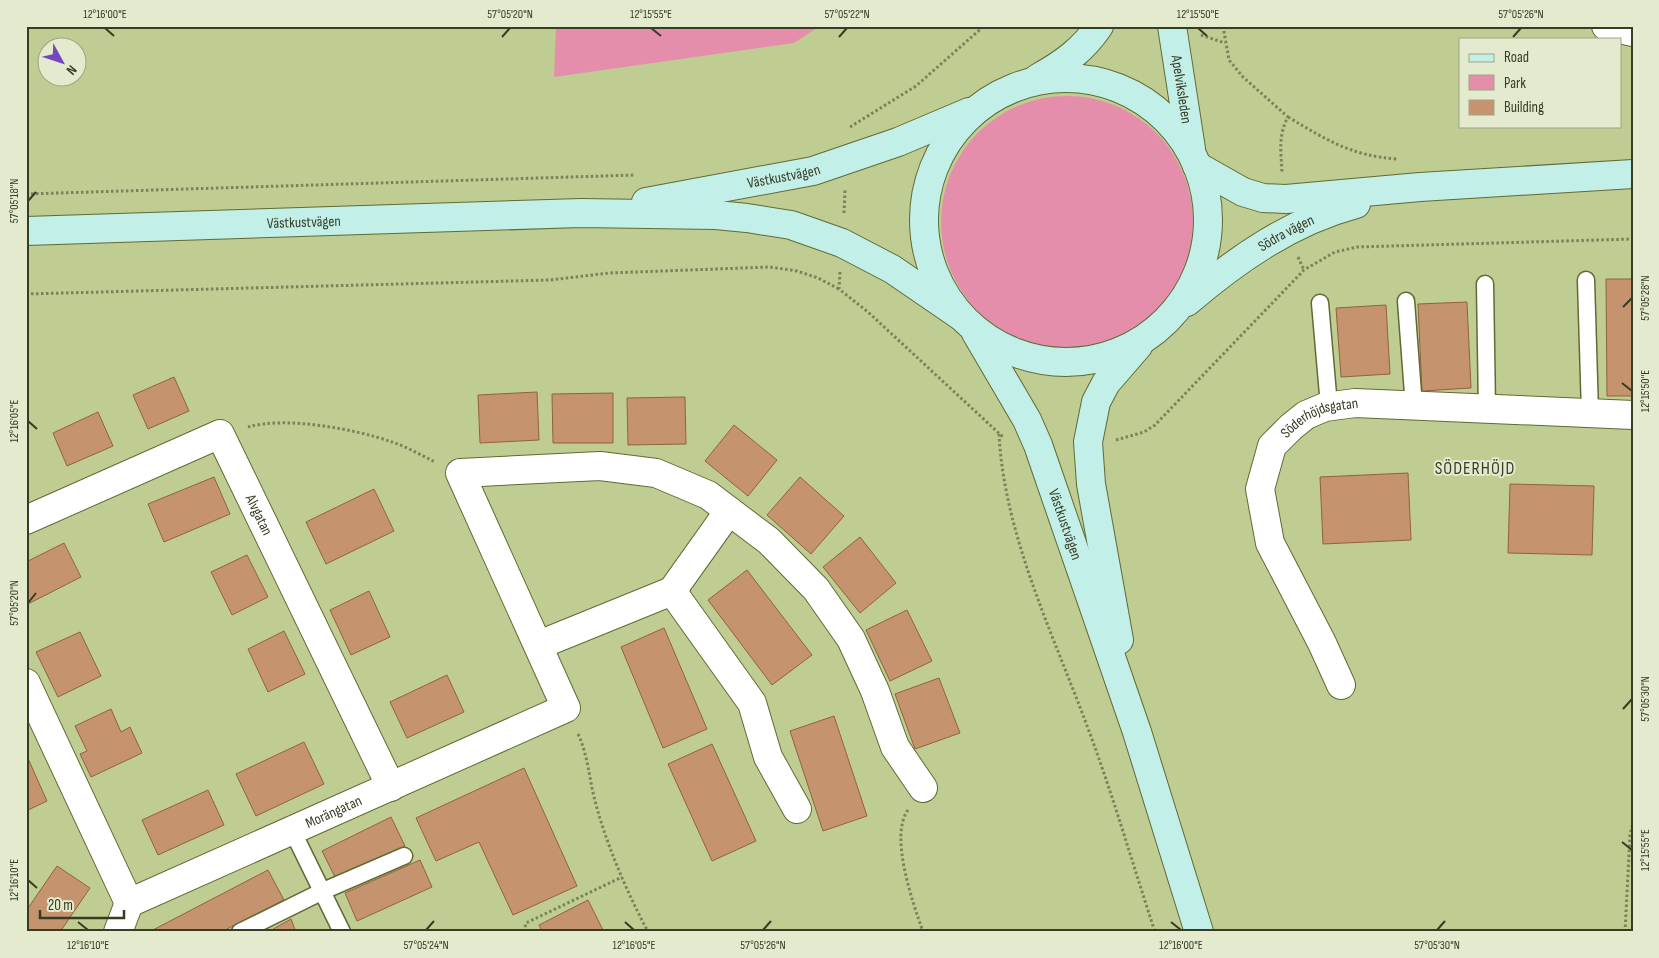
<svg xmlns="http://www.w3.org/2000/svg" width="1659" height="958" viewBox="0 0 1659 958" font-family="'Sofia Sans Condensed',sans-serif">
<rect width="100%" height="100%" fill="#c0cd92"/>
<path fill="#e58eac" d="M556 26H820L794 43 554 77Z
M941 222a126 126 0 1 1 252 0a126 126 0 1 1-252 0Z"/>
<path fill="#c5946e" stroke="#90623e" d="M1606 279H1633V396H1607Z
M1467 302 1471 388 1422 391 1418 304Z
M1386 305 1390 374 1341 377 1336 308Z
M174 377 189 411 148 429 133 395Z
M537 392 539 440 480 443 478 395Z
M613 393V443H553L552 394Z
M685 397 686 444 628 445 627 398Z
M98 412 113 446 67 466 53 433Z
M734 425 777 460 748 496 705 461Z
M1408 473 1411 540 1323 544 1320 477Z
M214 477 230 514 164 542 148 504Z
M800 477 844 516 811 554 767 515Z
M1510 484 1594 486 1592 555 1508 553Z
M374 489 394 531 326 564 306 522Z
M860 537 896 583 860 613 823 567Z
M64 543 81 577 26 605V562Z
M247 555 268 597 232 615 211 572Z
M747 570 812 655 772 685 708 600Z
M369 591 390 637 351 655 330 610Z
M907 610 932 661 890 681 866 630Z
M664 628 707 729 663 748 621 647Z
M284 631 305 674 268 692 248 649Z
M80 632 101 676 58 697 36 652Z
M447 675 464 712 407 738 390 702Z
M939 678 960 733 915 749 895 694Z
M111 709 121 732 130 727 142 753 91 777 80 754 87 751 75 726Z
M834 716 867 816 823 831 790 731Z
M304 742 324 784 256 816 236 774Z
M712 744 756 841 712 861 668 764Z
M26 754 47 801 26 811Z
M524 768 577 886 513 915 479 842 436 861 416 818Z
M208 790 224 825 158 855 142 820Z
M391 817 405 846 336 879 322 851Z
M420 860 432 887 357 921 345 893Z
M57 866 90 888 60 932H26V911Z
M268 870 284 900 221 932H149Z
M588 900 604 932H542L539 925Z
M291 919 296 932H268Z"/>
<g fill="none" stroke-linecap="round" stroke-linejoin="round">
<defs>
<path id="lane" d="M1586 280 1590 413
M1485 284 1487 409
M1406 301 1414 407
M1320 303 1329 406
M292 830 342 932
M240 932 323 891 404 856"/>
<g id="street">
<path d="M1606 26 1633 32"/>
<path id="s1" d="M26 520 220 434 391 787"/>
<path d="M672 591 752 703 768 757 797 809"/>
<path d="M539 645 672 591 729 511"/>
<path d="M26 683 129 903"/>
<path id="s2" d="M1341 685 1322 643 1270 543 1260 489 1272 446 1291 427 1306 415 1325 407 1355 403 1633 415"/>
<path id="s3" d="M118 932 129 903 566 708 460 473 600 466 656 473 708 495 769 541 816 589 851 639 875 691 895 747 923 788"/>
</g>
<g id="secondary">
<path id="s4" d="M1172 26 1191 149"/>
<circle cx="1066" cy="220" r="142"/>
<path d="M1038 78C1063 64 1083 50 1099 26"/>
<path d="M1197 166 1243 192 1263 198 1286 199 1420 187 1633 174"/>
<path id="s5" d="M646 202 813 171 898 142 969 112"/>
<path id="s6" d="M26 231 581 213 716 215 747 218 791 225 842 243 892 269 962 317"/>
<path id="s7" d="M1187 302C1237 259 1292 221 1356 204"/>
<path id="s8" d="M976 333 1027 420 1038 445 1137 732 1199 932"/>
<path d="M1119 640 1091 484 1088 442 1096 402 1106 383 1138 346"/>
</g>
</defs>
<use href="#lane" stroke="#606a33" stroke-width="19"/>
<use href="#street" stroke="#606a33" stroke-width="30"/>
<use href="#secondary" stroke="#606a33" stroke-width="30"/>
<path stroke="#798259" stroke-width="3" stroke-dasharray="2.5 2.5" stroke-linecap="butt" d="M1223 26 1229 60 1243 77 1288 117C1278 135 1281 152 1282 172
M1201 35 1225 43
M1288 117C1327 140 1351 156 1398 159
M850 127 916 86 984 26
M26 194 635 175
M844 213 845 190
M1298 257 1304 270
M840 272 839 289 868 312 1003 437
M26 294 550 280 609 273 770 267 797 271 818 278 839 289
M248 427C285 416 355 429 392 442 407 447 421 455 435 462
M999 434C1004 533 1052 632 1086 723 1112 792 1132 862 1155 932
M1116 440 1144 432 1155 425 1304 270 1335 252 1357 247 1633 239
M578 734C588 755 589 778 595 801 607 846 626 890 648 932
M908 810C889 836 913 903 923 932
M524 932 526 923 622 877
M1625 932 1630 835 1633 823"/>
<use href="#lane" stroke="#fff" stroke-width="16"/>
<use href="#street" stroke="#fff" stroke-width="28"/>
<use href="#secondary" stroke="#c2efe8" stroke-width="28"/>
</g>
<path fill="none" stroke="#373c24" stroke-width="2" d="M105 28 114 36M651 28 661 36M1198 28 1207 36M502 37 510 28M839 37 847 28M1513 37 1521 28M28 201 36 192M1623 307 1632 298M1622 383 1632 391M28 421 37 429M28 603 36 593M1623 709 1632 699M1622 842 1632 850M28 880 37 888M78 922 88 930M625 922 634 930M1171 922 1181 930M426 930 434 921M763 930 771 921M1437 930 1445 921"/>
<g text-anchor="middle" dominant-baseline="central" stroke-width="4" stroke-linejoin="round" paint-order="stroke">
<g font-size="15" fill="#373c24" stroke="#e3eacd">
<text stroke="none"><textPath href="#s4" startOffset="64">Apelviksleden</textPath></text>
<text stroke="none"><textPath href="#s5" startOffset="140">Västkustvägen</textPath></text>
<text stroke="none"><textPath href="#s6" startOffset="278">Västkustvägen</textPath></text>
<text stroke="none"><textPath href="#s7" startOffset="121">Södra vägen</textPath></text>
<text stroke="none"><textPath href="#s2" startOffset="316">Söderhöjdsgatan</textPath></text>
<text stroke="none"><textPath href="#s1" startOffset="302">Alvgatan</textPath></text>
<text stroke="none"><textPath href="#s8" startOffset="212">Västkustvägen</textPath></text>
<text stroke="none"><textPath href="#s3" startOffset="255">Morängatan</textPath></text>
</g>
<g font-size="18" letter-spacing="1" fill="#373c24" stroke="#e3eacd">
<text x="1475" y="468">SÖDERHÖJD</text>
</g>
</g>
<rect width="1659" height="958" fill="none" stroke="#e3eacd" stroke-width="55"/>
<rect x="1459" y="38" width="162" height="90" fill="#e3eacd" stroke="#9ea489"/>
<rect x="1469" y="54" width="25" height="8" fill="#c2efe8" stroke="#9ea489"/>
<text x="1504" y="62" font-size="15" fill="#373c24">Road</text>
<rect x="1469" y="75" width="25" height="15" fill="#e58eac" stroke="#9ea489"/>
<text x="1504" y="88" font-size="15" fill="#373c24">Park</text>
<rect x="1469" y="100" width="25" height="15" fill="#c5946e" stroke="#9ea489"/>
<text x="1504" y="112" font-size="15" fill="#373c24">Building</text>
<g transform="translate(62 62) rotate(130)"><circle r="24" fill="#e3eacd" stroke="#9ea489"/>
<path d="M0-4L9 19L0 12L-9 19Z" fill="#7546be"/>
<text y="-8" font-size="14" font-weight="bold" text-anchor="middle" fill="#373c24">N</text>
</g>
<path d="M40 910v8h84v-8" fill="none" stroke="#373c24" stroke-width="2.5"/>
<text x="48" y="910" font-size="15" fill="#373c24" stroke="#e3eacd" stroke-width="4" paint-order="stroke">20 m</text>
<rect x="28" y="28" width="1604" height="902" fill="none" stroke="#373c24" stroke-width="2"/>
<g font-size="12" text-anchor="middle" fill="#373c24">
<text x="105" y="18">12°16'00"E</text>
<text x="510" y="18">57°05'20"N</text>
<text x="651" y="18">12°15'55"E</text>
<text x="847" y="18">57°05'22"N</text>
<text x="1198" y="18">12°15'50"E</text>
<text x="1521" y="18">57°05'26"N</text>
<text transform="translate(14 201) rotate(-90)" y="4">57°05'18"N</text>
<text transform="translate(1645 298) rotate(-90)" y="4">57°05'28"N</text>
<text transform="translate(1645 391) rotate(-90)" y="4">12°15'50"E</text>
<text transform="translate(14 421) rotate(-90)" y="4">12°16'05"E</text>
<text transform="translate(14 603) rotate(-90)" y="4">57°05'20"N</text>
<text transform="translate(1645 699) rotate(-90)" y="4">57°05'30"N</text>
<text transform="translate(1645 850) rotate(-90)" y="4">12°15'55"E</text>
<text transform="translate(14 880) rotate(-90)" y="4">12°16'10"E</text>
<text x="88" y="949">12°16'10"E</text>
<text x="426" y="949">57°05'24"N</text>
<text x="634" y="949">12°16'05"E</text>
<text x="763" y="949">57°05'26"N</text>
<text x="1181" y="949">12°16'00"E</text>
<text x="1437" y="949">57°05'30"N</text>
</g>
</svg>
